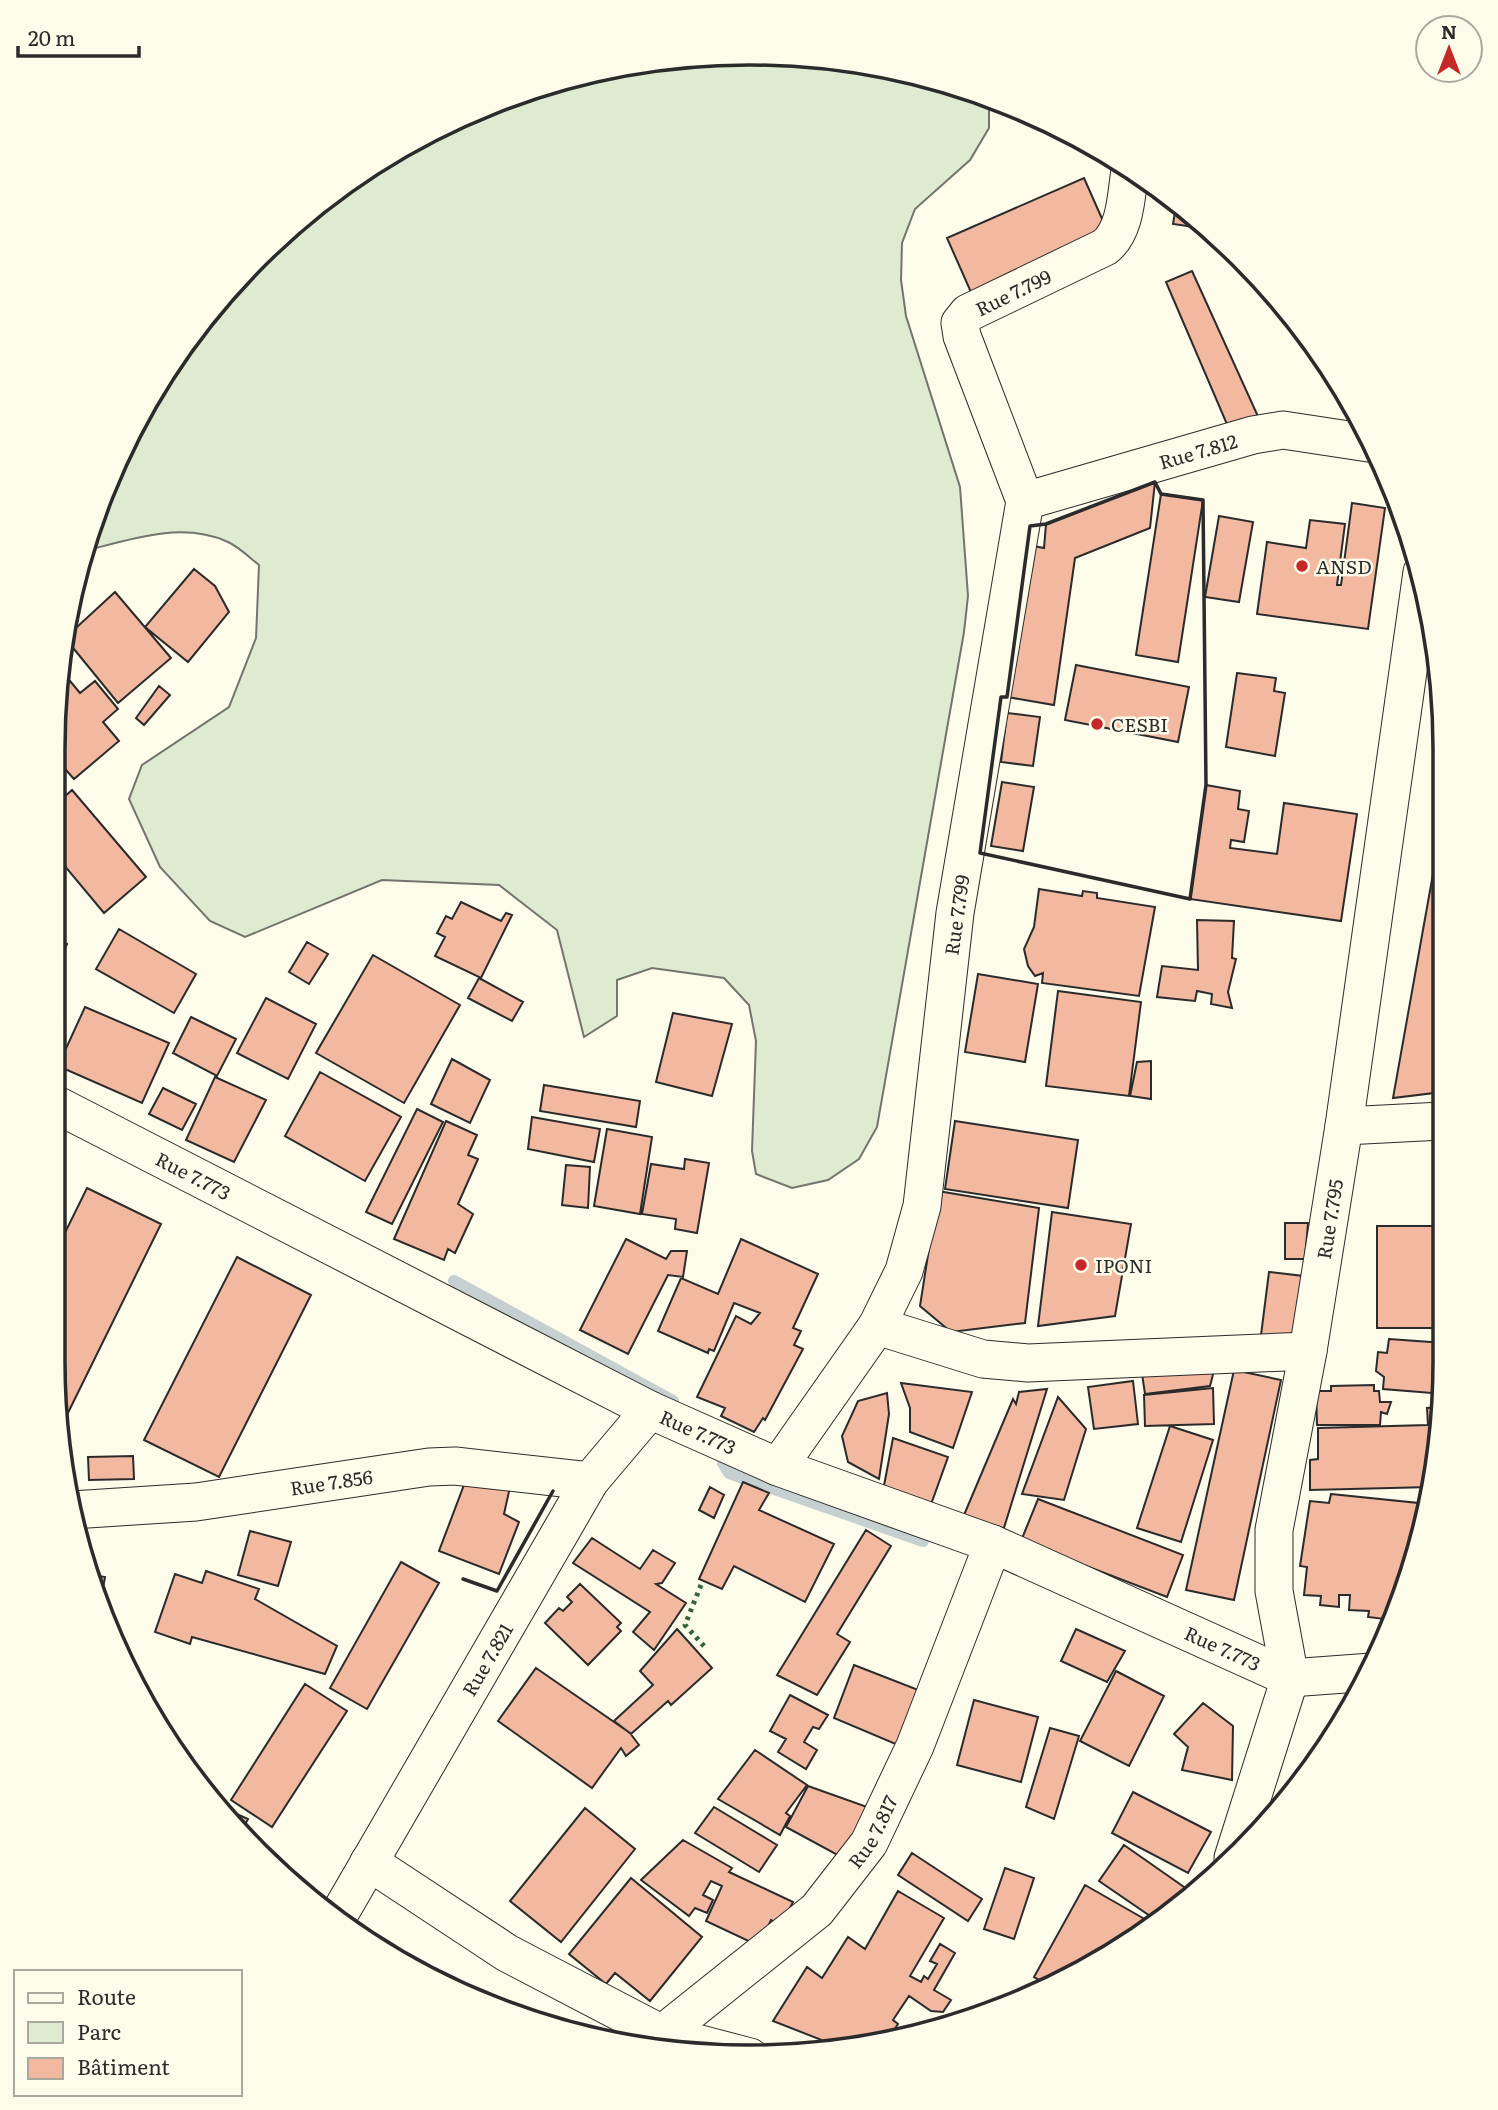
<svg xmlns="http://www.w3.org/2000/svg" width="1498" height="2110" viewBox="0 0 1498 2110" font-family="Literata,serif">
<rect width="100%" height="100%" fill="#fdfbea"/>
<path fill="#deebd1" stroke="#74746e" stroke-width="2" d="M794 54 929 76 989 99V128L970 160 915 209 902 243 901 280 906 316 960 487 968 596 964 632 877 1127 859 1159 828 1180 792 1188 756 1174 752 1151 756 1041 749 1005 724 978 652 968 617 980V1016L584 1037 557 930 499 885 382 880 245 937 210 921 160 867 129 799 142 765 229 707 256 638 259 565C250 558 239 547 228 542 182 521 131 539 85 551 92 528 97 503 106 481 206 253 410 96 657 59 701 52 749 55 794 54Z"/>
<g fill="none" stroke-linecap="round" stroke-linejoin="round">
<path stroke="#c7d0d0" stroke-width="12" d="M454 1281 673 1401
M723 1463 729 1473 923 1541"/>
</g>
<path fill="#f2b8a0" stroke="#2b2b2b" stroke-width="2" d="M1084 178 1111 239 974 299 947 238Z
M1177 200 1208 229 1173 224Z
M1192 271 1261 423 1232 436 1166 282Z
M1155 482 1150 528 1075 558 1054 705 1007 697 1028 545 1044 548 1046 524Z
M1161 494 1203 500 1178 662 1136 655Z
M1352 503 1385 508 1368 629 1257 614 1267 542 1306 548 1310 520 1345 524 1337 585H1341Z
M1219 516 1253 522 1239 602 1205 597Z
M194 569 215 586 229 612 188 662 145 627Z
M115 592 171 658 118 703 65 638Z
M1076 665 1189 687 1178 742 1065 720Z
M60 669 80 693 95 681 118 709 103 722 119 741 74 779 66 770 53 782Z
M1237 673 1276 678 1274 691 1285 693 1275 756 1226 747Z
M159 686 170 695 144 725 136 718Z
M1007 713 1040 717 1033 766 1001 762Z
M1002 782 1034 787 1023 851 991 846Z
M1206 785 1240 791 1238 809 1249 811 1244 842 1231 840 1230 848 1277 854 1284 803 1357 814 1341 921 1190 899Z
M72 790 146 877 104 913 53 852V807Z
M1441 829 1442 1092 1393 1098Z
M1039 889 1082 896 1083 891 1097 893V898L1155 907 1139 996 1042 983 1043 973 1035 976 1028 966 1024 949 1034 927Z
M461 902 501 921 506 913 512 915 481 978 435 956 445 937 437 933 446 916 452 919Z
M1197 920 1234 921 1232 958 1236 959 1228 992 1232 1008 1211 1004 1212 994 1197 991 1195 1001 1157 997 1162 966 1198 970Z
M119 929 196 974 174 1013 96 969Z
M53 938 67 944 54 974H53Z
M307 942 328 954 309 984 289 972Z
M373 955 460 1005 404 1103 316 1053Z
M978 974 1038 984 1025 1062 965 1052Z
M479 978 523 1002 512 1021 468 998Z
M1058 991 1141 1002 1129 1096 1046 1086Z
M266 998 316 1024 288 1079 237 1053Z
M85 1007 169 1043 142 1103 58 1066Z
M673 1013 732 1024 712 1096 656 1082Z
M191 1017 236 1039 217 1076 173 1053Z
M452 1059 490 1080 470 1123 431 1104Z
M1151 1061V1099L1130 1096 1137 1062Z
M320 1072 401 1117 365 1181 285 1136Z
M215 1077 266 1100 234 1162 186 1140Z
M544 1085 640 1101 636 1127 540 1111Z
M163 1088 196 1104 182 1130 149 1114Z
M417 1109 443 1122 392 1224 366 1212Z
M532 1117 600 1129 594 1162 528 1149Z
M446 1121 477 1135 468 1155 478 1159 458 1204 473 1214 455 1253 448 1249 444 1260 394 1239Z
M955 1121 1078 1140 1068 1208 945 1189Z
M607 1129 652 1137 640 1214 594 1206Z
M685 1159 709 1163 697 1233 675 1229 676 1219 642 1214 651 1164 684 1169Z
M566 1165 590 1167 588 1208 562 1205Z
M87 1188 161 1224 61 1427 52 1361 53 1257Z
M938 1191 1039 1208 1025 1323 951 1332 920 1306Z
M1052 1212 1131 1224 1115 1316 1038 1326Z
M1285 1223H1308L1305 1259H1285Z
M1377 1226H1443L1444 1328H1377Z
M626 1239 666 1259 671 1251H687L683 1277 668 1275 628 1354 580 1330Z
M741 1239 818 1274 793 1328 801 1331 794 1345 803 1349 765 1420 763 1418 754 1432 721 1416 725 1408 697 1397 736 1316 751 1324 760 1313 734 1303 714 1351 709 1349 708 1353 658 1331 681 1278 718 1294Z
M237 1257 311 1295 219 1477 144 1440Z
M1269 1272 1303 1276 1295 1339 1261 1335Z
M1389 1339 1444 1343V1394L1383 1389 1384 1377 1376 1371 1378 1352 1387 1353Z
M1217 1359 1210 1386 1145 1394 1141 1367Z
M1234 1370 1281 1380 1234 1600 1186 1590Z
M1133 1381 1138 1424 1094 1429 1088 1387Z
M901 1383 972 1392 953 1448 910 1432V1408Z
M1374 1385V1391H1379L1380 1402H1391L1387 1414 1381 1412 1380 1425H1317L1316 1391H1331V1386Z
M1213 1388 1214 1424 1145 1426 1144 1395Z
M1047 1389 1003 1531 964 1515 1013 1399 1016 1404 1019 1392Z
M887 1393 889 1414 879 1479 848 1462 842 1436 858 1401Z
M1058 1397 1086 1429 1064 1500 1022 1494Z
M1444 1407 1431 1487 1310 1490V1460L1318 1459V1428L1428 1425 1427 1408Z
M1170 1426 1213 1440 1181 1542 1137 1528Z
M893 1438 948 1457 929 1510 883 1491Z
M133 1456 134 1479 89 1480 88 1457Z
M467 1477 512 1478 504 1514 519 1522 499 1574 439 1551Z
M743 1482 769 1493 759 1510 834 1544 805 1602 734 1566 722 1589 699 1579Z
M710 1487 724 1495 714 1518 699 1510Z
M1331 1494 1428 1504 1422 1541 1392 1620 1368 1617 1369 1611 1349 1610 1350 1595H1339V1607L1320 1605 1321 1596 1304 1595 1307 1567 1300 1566 1310 1501 1329 1503Z
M1038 1499 1183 1555 1167 1597 1021 1541Z
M866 1530 891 1546 837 1634 850 1642 817 1695 777 1675Z
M250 1531 291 1542 278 1586 238 1575Z
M592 1538 640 1569 653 1550 675 1563 662 1583 656 1584 686 1603 654 1650 633 1632 650 1612 573 1563Z
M401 1562 439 1583 367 1709 330 1688Z
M206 1571 259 1589 255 1599 337 1646 325 1674 192 1637 190 1644 155 1632 175 1574 202 1583Z
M87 1574 105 1577 99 1610Z
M580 1584 621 1623 617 1627 621 1631 588 1665 545 1623 559 1608 563 1611 572 1602 567 1597Z
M677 1629 712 1668 671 1705 668 1701 631 1734 614 1721 653 1685 640 1671Z
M1076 1629 1125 1651 1107 1682 1061 1661Z
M854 1665 926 1693 905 1748 834 1718Z
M536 1668 630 1733 639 1745 626 1756 621 1748 592 1788 498 1721Z
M1116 1671 1164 1696 1129 1766 1080 1741Z
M305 1684 347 1711 272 1827 231 1800Z
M790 1695 828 1715 819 1729 813 1727 804 1742 817 1750 806 1769 778 1752 786 1739 770 1731Z
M974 1700 1038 1717 1021 1782 957 1765Z
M1203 1703 1233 1726 1232 1780 1182 1770 1188 1747 1174 1734Z
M1050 1728 1079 1736 1054 1819 1026 1807Z
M755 1750 807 1785 786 1813 790 1816 780 1835 718 1799Z
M1303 1771 1309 1773 1294 1793Z
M808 1786 870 1808 843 1858 786 1827Z
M1133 1792 1211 1832 1188 1873 1112 1833Z
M714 1807 777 1845 759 1872 695 1833Z
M223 1808 248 1819 242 1830Z
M585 1808 635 1849 561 1942 510 1901Z
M683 1840 732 1868 729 1872 793 1902 782 1925 771 1920 759 1946 706 1921 722 1886 711 1881 703 1895 713 1900 707 1913 695 1908 689 1916 641 1880Z
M1124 1845 1194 1894 1156 1920 1099 1881Z
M912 1853 982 1899 968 1921 898 1875Z
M1005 1868 1034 1878 1014 1939 984 1929Z
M631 1878 702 1937 650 2001 615 1973 606 1984 569 1954Z
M1085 1885 1148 1921 1144 1927 1052 1987 1034 1977Z
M898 1891 944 1918 910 1976 921 1982 924 1976 928 1979 937 1964 930 1961 940 1944 955 1953 934 1990 951 2000 943 2012 931 2011 909 1996 893 2020 898 2024 885 2044 842 2048 773 2021 807 1967 822 1978 848 1937 865 1949Z"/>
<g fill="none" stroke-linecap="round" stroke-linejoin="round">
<defs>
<g id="minor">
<path d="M1130 170C1126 196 1126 230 1105 247L968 313 960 323 962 336 1025 501 955 913 922 1206 904 1271 877 1326 983 1359 1028 1363 1308 1351"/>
<path id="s1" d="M1025 501 1253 435 1283 430 1375 444"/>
<path id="s2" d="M53 1103 650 1410 778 1467 993 1544 1290 1678 1372 1672"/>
<path d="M1344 1126 1442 1121"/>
<path d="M778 1467 877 1326"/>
<path id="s3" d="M72 1510 196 1502 429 1467 455 1466 590 1481"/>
<path id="s4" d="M1233 1858 1290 1678 1274 1591V1530L1308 1351 1344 1126 1422 572"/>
<path d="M369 1862 507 1953 662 2034 750 2057"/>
<path id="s5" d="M337 1918 590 1481 650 1410"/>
<path id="s6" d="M656 2051 662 2034 817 1910 869 1843 915 1746 993 1544"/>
</g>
</defs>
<use href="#minor" stroke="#2b2b2b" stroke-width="39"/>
<use href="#minor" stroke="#fdfbea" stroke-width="37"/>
<path stroke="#34623c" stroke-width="5" stroke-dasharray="3.5 5" stroke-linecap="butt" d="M701 1585 685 1625 704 1646"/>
<path stroke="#2b2b2b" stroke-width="3.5" d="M1155 482 1161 494 1203 500 1206 785 1190 899 980 853 1001 697H1007L1030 526 1046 524Z
M463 1579 497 1591 553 1491"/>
</g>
<g fill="#c62828" stroke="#fdfbea" stroke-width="2.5">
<circle cx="1302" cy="566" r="7"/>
<circle cx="1097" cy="724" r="7"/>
<circle cx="1081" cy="1265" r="7"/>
</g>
<g text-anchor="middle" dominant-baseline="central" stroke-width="5" stroke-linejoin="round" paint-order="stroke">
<g font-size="19" fill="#2b2b2b" stroke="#fdfbea">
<text transform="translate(1013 292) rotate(-26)">Rue 7.799</text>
<text stroke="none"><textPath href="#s1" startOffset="180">Rue 7.812</textPath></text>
<text transform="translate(956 915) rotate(-82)">Rue 7.799</text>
<text stroke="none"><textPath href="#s2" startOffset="158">Rue 7.773</textPath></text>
<text stroke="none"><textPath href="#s4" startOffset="654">Rue 7.795</textPath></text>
<text stroke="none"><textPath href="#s2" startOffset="724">Rue 7.773</textPath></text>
<text stroke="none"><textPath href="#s3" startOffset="261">Rue 7.856</textPath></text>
<text stroke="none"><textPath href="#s2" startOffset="1292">Rue 7.773</textPath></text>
<text stroke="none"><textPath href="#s5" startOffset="299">Rue 7.821</textPath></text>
<text stroke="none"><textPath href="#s6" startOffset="313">Rue 7.817</textPath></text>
</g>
<g font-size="19" fill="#2b2b2b" stroke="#fdfbea" text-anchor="start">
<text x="1316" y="566">ANSD</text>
<text x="1111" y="724">CESBI</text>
<text x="1095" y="1265">IPONI</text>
</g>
</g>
<path d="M0 0H1498V2110H0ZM749 65H749A684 684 0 0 1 1433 749V1361A684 684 0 0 1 749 2045H749A684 684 0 0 1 65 1361V749A684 684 0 0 1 749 65Z" fill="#fdfbea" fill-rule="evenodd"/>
<path fill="none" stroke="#2b2b2b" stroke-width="3.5" d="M749 65H749A684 684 0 0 1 1433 749V1361A684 684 0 0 1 749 2045H749A684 684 0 0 1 65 1361V749A684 684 0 0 1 749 65Z"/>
<rect x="14" y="1970" width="228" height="126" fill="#fdfbea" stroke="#a9a89e" stroke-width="2"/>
<rect x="28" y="1993" width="35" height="10" fill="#fdfbea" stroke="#a9a89e" stroke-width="2"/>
<text x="77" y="2005" font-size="21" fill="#2b2b2b">Route</text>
<rect x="28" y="2022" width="35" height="21" fill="#deebd1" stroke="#a9a89e" stroke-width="2"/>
<text x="77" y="2040" font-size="21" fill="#2b2b2b">Parc</text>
<rect x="28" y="2058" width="35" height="21" fill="#f2b8a0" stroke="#a9a89e" stroke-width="2"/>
<text x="77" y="2075" font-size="21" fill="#2b2b2b">Bâtiment</text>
<g transform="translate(1449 49)"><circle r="33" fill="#fdfbea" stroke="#a9a89e" stroke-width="2"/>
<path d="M0-5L12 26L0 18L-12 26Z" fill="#c62828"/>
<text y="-10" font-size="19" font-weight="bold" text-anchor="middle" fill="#2b2b2b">N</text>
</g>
<path d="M18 46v10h121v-10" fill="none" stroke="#2b2b2b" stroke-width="3.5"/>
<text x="28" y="46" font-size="21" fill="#2b2b2b" stroke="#fdfbea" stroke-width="5" paint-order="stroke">20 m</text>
</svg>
